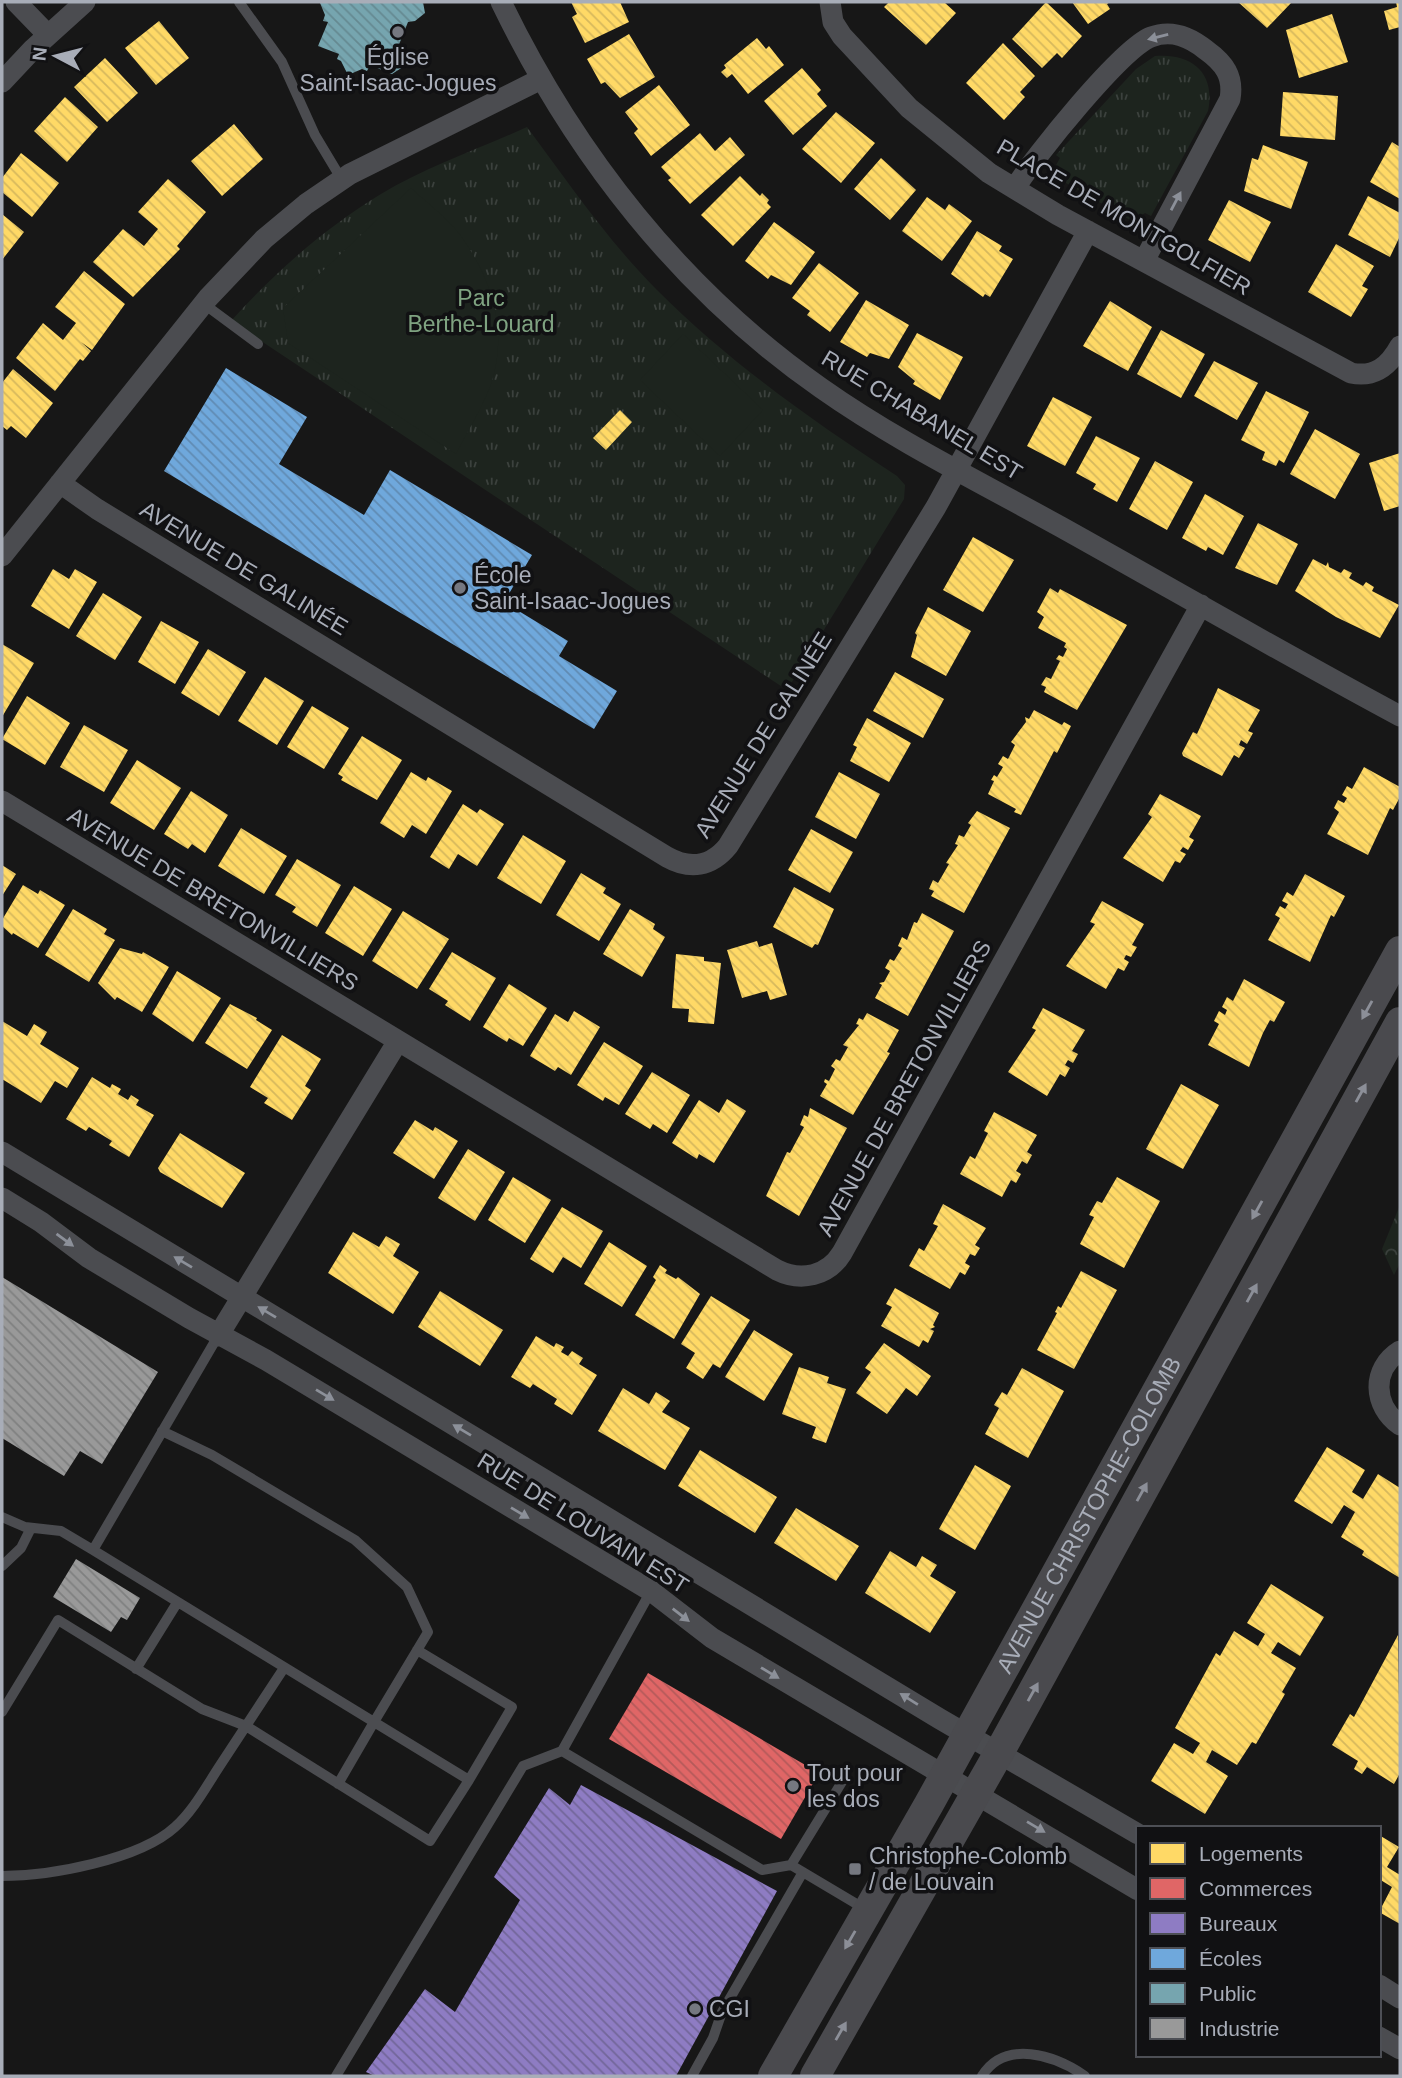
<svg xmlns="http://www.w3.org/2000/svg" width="1402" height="2078" viewBox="0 0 1402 2078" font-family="Arial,sans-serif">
<defs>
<pattern id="grass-tufts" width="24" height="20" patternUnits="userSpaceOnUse" patternTransform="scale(1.75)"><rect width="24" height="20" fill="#1d241e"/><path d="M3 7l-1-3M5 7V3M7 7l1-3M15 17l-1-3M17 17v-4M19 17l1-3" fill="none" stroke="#3b413d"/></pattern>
<pattern id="forest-crowns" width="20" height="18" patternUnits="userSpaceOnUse" patternTransform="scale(1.75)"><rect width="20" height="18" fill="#1d241e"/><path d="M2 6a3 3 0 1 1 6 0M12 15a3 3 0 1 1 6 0" fill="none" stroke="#3b413d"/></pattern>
<pattern id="homes-back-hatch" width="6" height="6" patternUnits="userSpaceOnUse" patternTransform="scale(1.75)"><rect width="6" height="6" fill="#ffd966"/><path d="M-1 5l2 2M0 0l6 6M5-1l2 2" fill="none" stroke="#d6b85d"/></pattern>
<pattern id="shops-back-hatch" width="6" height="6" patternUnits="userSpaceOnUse" patternTransform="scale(1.75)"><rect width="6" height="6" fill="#e06666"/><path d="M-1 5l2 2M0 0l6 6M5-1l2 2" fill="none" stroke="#b45a5a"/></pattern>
<pattern id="offices-back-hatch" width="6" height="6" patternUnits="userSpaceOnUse" patternTransform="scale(1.75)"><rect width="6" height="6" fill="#8e7cc3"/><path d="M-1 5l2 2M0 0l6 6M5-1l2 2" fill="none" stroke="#726699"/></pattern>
<pattern id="schools-back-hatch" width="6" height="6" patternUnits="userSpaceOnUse" patternTransform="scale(1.75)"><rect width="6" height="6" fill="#6fa8dc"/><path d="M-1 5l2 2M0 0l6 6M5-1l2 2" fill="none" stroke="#608bb3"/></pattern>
<pattern id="public-back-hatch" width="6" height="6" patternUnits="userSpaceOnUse" patternTransform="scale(1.75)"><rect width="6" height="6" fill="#76a5af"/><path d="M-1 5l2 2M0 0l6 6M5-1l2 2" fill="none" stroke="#658991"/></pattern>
<pattern id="industry-back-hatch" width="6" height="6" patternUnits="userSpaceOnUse" patternTransform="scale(1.75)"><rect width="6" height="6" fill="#999"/><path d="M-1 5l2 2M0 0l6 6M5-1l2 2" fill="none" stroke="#7f8080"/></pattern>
</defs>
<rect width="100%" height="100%" fill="#171717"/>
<path fill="url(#grass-tufts)" d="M1155 56C1192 53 1216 73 1208 111L1151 216 1145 213 1132 221 1059 179 1054 169 1060 158 1056 155 1136 69Z
M527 127C568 182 608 241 657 290 729 362 811 420 897 476L905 485 904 499 787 690 231 321C276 271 324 229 381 194 426 167 479 149 527 127Z"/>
<path fill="url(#forest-crowns)" d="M1400 1205V1263L1394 1275 1382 1249Z"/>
<path fill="#1d241e" d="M411 188C427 203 448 218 461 236 493 281 509 333 490 387 481 410 467 432 456 454L288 343 283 308Z
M683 334 763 410 720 456 640 380Z"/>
<path fill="url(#homes-back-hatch)" d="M571 2H620L629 22 585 43 572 17 577 14Z
M889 2H944L956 13 926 45 884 7Z
M1046 2 1082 36 1062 58 1057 53 1042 68 1012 39Z
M1072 2H1110L1107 4 1110 9 1088 24Z
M1238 2H1292L1267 28Z
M1396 2H1400V27L1389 30 1384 11 1397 7Z
M1332 14 1348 62 1299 78 1286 30Z
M159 21 189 58 156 85 125 48Z
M629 34 655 77 620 98 605 82 601 84 587 59Z
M757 38 766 49 769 46 784 65 748 94 732 74 727 78 721 72 726 68 724 65Z
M1003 43 1035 76 1020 92 1025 97 1004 120 966 83Z
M105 58 138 93 107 122 74 87Z
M802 68 821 90 817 94 827 106 793 135 764 101Z
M659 85 690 125 651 156 634 133 638 129 625 112Z
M1283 92 1338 96 1335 140 1280 136Z
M65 97 98 127 67 162 34 131Z
M836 112 875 143 841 183 802 149Z
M234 124 263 159 222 196 191 161Z
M700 133 715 151 730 137 745 155 690 204 668 180 671 178 661 167Z
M1392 142 1400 147V199L1370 182Z
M1263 145 1308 162 1291 209 1244 191 1252 158 1258 160Z
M21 153 59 183 32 217 2 192V178Z
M881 158 916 190 890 220 854 189Z
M740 176 760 196 762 193 769 200 767 203 771 207 733 246 701 215Z
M168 179 206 212 177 246 180 249 133 297 93 262 123 229 144 246 158 229 138 212Z
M1368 196 1400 213V236L1390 257 1348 235Z
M927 197 945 210 949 204 972 221 942 261 902 231Z
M1229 200 1271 222 1250 262 1208 240Z
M2 214 24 232 2 260Z
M774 222 815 252 791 285 771 275 768 279 745 261Z
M977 231 1002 246 999 251 1013 259 990 297 985 294 983 297 951 274Z
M1336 244 1374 266 1362 286 1368 289 1351 317 1308 292Z
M819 263 859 293 830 332 807 315 810 311 792 298Z
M84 271 125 304 92 350 81 342 91 351 83 361 80 359 55 391 16 358 43 323 63 340 76 323 55 307Z
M866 300 909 325 889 359 870 353 867 357 840 342Z
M1110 301 1152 327 1128 371 1083 346Z
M1161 330 1205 354 1181 398 1137 374Z
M917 333 963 357 940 400 913 384 915 381 898 367Z
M1214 361 1258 383 1237 420 1194 396Z
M13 369 53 403 26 438 11 426 7 430 2 426V383Z
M1266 391 1309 412 1284 463 1279 460 1276 466 1262 460 1265 452 1241 440Z
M1053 397 1092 417 1065 466 1027 446Z
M620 410 632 422 606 450 593 438Z
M1315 429 1360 454 1335 499 1290 474Z
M1096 436 1140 458 1117 502 1093 489 1096 484 1076 473Z
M1400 453V506L1384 511 1369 463Z
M1155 461 1193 482 1167 530 1129 509Z
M1205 494 1244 516 1223 555 1208 547 1206 551 1182 538Z
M1258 523 1298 544 1277 585 1235 568Z
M973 537 1014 560 983 612 943 590Z
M1313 559 1326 566 1328 562 1329 567 1341 573 1344 569 1352 573 1349 578 1363 586 1366 582 1374 587 1372 591 1399 605 1380 638 1336 617 1295 591Z
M53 569 69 579 75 569 97 582 69 629 31 606Z
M1050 588 1058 593 1060 589 1127 625 1077 710 1044 692 1046 687 1041 685 1046 677 1051 679 1060 661 1056 659 1059 655 1063 657 1067 649 1064 647 1066 643 1038 628 1044 617 1037 612Z
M103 593 142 617 115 660 76 636Z
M928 607 971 631 946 676 911 657 917 635 915 633Z
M161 621 199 642 175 684 138 662Z
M2 644 34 663 2 717Z
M208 649 246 672 219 716 181 693Z
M895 672 944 699 923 738 873 711Z
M265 677 304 701 277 745 238 721Z
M1218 688 1260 710 1248 731 1253 733 1247 744 1241 740 1239 745 1245 748 1239 758 1234 755 1222 776 1183 756 1182 753 1193 732 1197 734Z
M27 696 70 723 45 765 2 739Z
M312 706 349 728 324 769 287 747Z
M1034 710 1062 725 1064 722 1071 726 1057 753 1054 751 1021 815 1014 812 1016 809 988 794 994 781 991 780 994 775 997 777 1003 767 998 764 1003 756 1008 759 1015 745 1011 742 1026 722 1025 717 1029 719Z
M867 718 911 743 889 782 850 761 857 747 853 745Z
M84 725 128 750 104 792 60 767Z
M362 736 402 760 377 800 341 780 343 777 338 774Z
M137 760 181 788 154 830 110 803Z
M1364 767 1400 787V797L1393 810 1390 808 1368 855 1327 834 1339 812 1334 808 1338 800 1344 803 1347 798 1342 795 1347 786 1352 789Z
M411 772 426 781 428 777 452 791 426 834 412 825 404 838 380 823Z
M839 772 880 794 856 839 815 817Z
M191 791 228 815 205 853 192 844 188 849 164 834Z
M1160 794 1201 816 1189 837 1194 840 1188 850 1183 847 1180 851 1186 854 1180 863 1175 861 1163 882 1123 858 1152 817 1148 814Z
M463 804 477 813 480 809 504 824 477 866 458 854 449 869 430 857Z
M977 811 1010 828 964 913 931 896 934 891 929 889 933 880 938 883 949 864 946 863 958 845 955 844 959 835 964 837 971 825 968 823Z
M241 828 287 856 264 894 218 866Z
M811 829 853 852 830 893 788 870Z
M523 835 566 861 541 904 497 878Z
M297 859 341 885 317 927 292 912 296 907 275 895Z
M2 865 16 874 2 896Z
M581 873 606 888 603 893 621 904 599 941 556 915Z
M1305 874 1345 896 1334 917 1331 915 1310 962 1268 940 1280 918 1275 915 1280 906 1285 909 1288 904 1282 901 1287 892 1293 896Z
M23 885 38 894 40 890 65 905 38 948 13 933 12 935 2 926V920Z
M354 886 392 909 363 956 325 933Z
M794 887 834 909 818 945 815 944 812 948 773 927Z
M1102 901 1144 924 1132 945 1137 947 1131 957 1126 955 1124 959 1129 962 1124 971 1118 968 1106 989 1066 966 1095 924 1090 922Z
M73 909 107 929 104 934 115 940 89 982 45 955Z
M630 909 655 924 653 929 665 937 642 977 603 954Z
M403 911 449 939 417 989 372 961Z
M922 913 954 931 908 1016 875 998 882 985 879 983 884 982 890 971 885 968 890 959 894 961 902 948 898 946 902 937 907 940 914 922 917 923Z
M757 941 759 947 772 943 787 995 770 1000 767 991 742 998 727 950Z
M120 948 142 954 143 952 169 967 142 1012 117 997 115 1000 98 983Z
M452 952 496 978 470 1021 445 1005 448 1001 429 989Z
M676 954 704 957V961L721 963 714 1024 688 1022 689 1009 672 1008Z
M177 971 221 998 193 1042 152 1014Z
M1244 979 1285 1002 1274 1022 1270 1020 1263 1033 1249 1067 1208 1045 1219 1024 1214 1021 1219 1011 1225 1015 1227 1010 1222 1007 1227 997 1233 1001Z
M509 984 547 1008 523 1046 509 1038 507 1042 483 1027Z
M230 1004 257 1018 256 1020 272 1030 247 1069 205 1043Z
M1043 1008 1085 1030 1072 1051 1078 1054 1073 1063 1068 1060 1065 1065 1070 1068 1065 1077 1060 1074 1047 1096 1008 1072 1036 1030 1032 1028Z
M574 1011 600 1027 571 1075 558 1067 555 1071 530 1056 555 1014 568 1022Z
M867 1013 899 1030 887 1052 890 1053 853 1115 820 1096 827 1084 824 1082 825 1079 829 1081 835 1069 831 1066 836 1059 840 1061 848 1047 843 1045 859 1025 856 1024 859 1018 863 1020Z
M2 1021 27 1036 34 1024 47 1032 40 1044 79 1068 67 1088 55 1081 41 1103 2 1079Z
M282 1035 321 1059 305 1086 311 1090 292 1120 264 1103 268 1098 250 1087Z
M604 1042 643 1066 619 1105 605 1097 603 1101 577 1085Z
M652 1072 690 1095 667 1133 653 1124 650 1129 625 1114Z
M92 1077 110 1088 112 1084 121 1089 118 1094 128 1100 131 1095 139 1100 136 1105 154 1115 129 1157 109 1145 112 1141 89 1127 86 1131 66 1119Z
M1181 1084 1219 1105 1183 1169 1146 1149Z
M727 1099 746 1111 714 1163 699 1154 697 1159 672 1143 699 1100 719 1113Z
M810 1108 847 1128 799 1216 766 1196 787 1152 790 1153 804 1127 800 1125 804 1115 808 1117Z
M994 1112 1037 1135 1027 1152 1032 1155 1027 1164 1022 1161 1016 1171 1021 1174 1016 1183 1011 1180 1002 1197 960 1174 970 1156 975 1159 988 1133 984 1131Z
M415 1120 433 1131 435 1127 458 1141 434 1179 393 1153Z
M180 1133 245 1173 222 1208 160 1172 158 1168Z
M468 1149 505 1172 475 1221 438 1198Z
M513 1177 551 1200 525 1243 488 1220Z
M1117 1177 1160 1201 1124 1268 1080 1244 1094 1217 1089 1215 1097 1201 1102 1203Z
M943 1204 986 1228 975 1245 980 1248 975 1256 970 1254 965 1263 970 1266 965 1275 960 1272 950 1289 909 1266 919 1248 924 1251 938 1226 933 1224Z
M562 1207 603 1231 581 1268 563 1257 553 1273 530 1259Z
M353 1232 379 1247 386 1236 400 1244 393 1256 419 1272 393 1314 328 1273Z
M609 1242 647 1266 622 1307 584 1284Z
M660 1265 667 1270 665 1273 676 1279 678 1277 700 1294 674 1339 635 1315 656 1280 653 1277Z
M1081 1271 1117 1290 1074 1369 1037 1350 1057 1313 1055 1312 1058 1306 1061 1308Z
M895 1288 939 1313 933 1325 935 1327 930 1329 934 1331 928 1343 923 1340 919 1347 881 1326 892 1307 886 1304Z
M440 1291 503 1330 480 1366 418 1327Z
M711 1296 750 1320 720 1368 713 1364 703 1379 686 1368 695 1353 681 1344Z
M754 1330 793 1354 764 1401 725 1377Z
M536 1336 554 1347 556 1343 564 1347 561 1352 568 1356 572 1351 583 1358 579 1364 597 1375 572 1415 554 1404 557 1399 533 1384 530 1388 511 1377Z
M884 1343 931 1376 917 1396 906 1388 887 1414 856 1393 871 1372 865 1368Z
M799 1367 829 1377 827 1383 846 1389 826 1443 812 1438 816 1427 782 1414Z
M1022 1368 1064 1391 1028 1458 985 1434 999 1408 994 1405 1002 1392 1007 1395Z
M623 1388 649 1404 656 1392 670 1401 662 1412 690 1428 665 1470 598 1431Z
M1327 1447 1365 1470 1352 1492 1363 1499 1378 1474 1400 1488V1578L1362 1555 1364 1551 1341 1537 1355 1512 1344 1505 1332 1524 1294 1501Z
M700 1450 777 1497 755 1533 678 1486Z
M975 1465 1011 1486 975 1550 939 1529Z
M796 1508 859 1546 836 1581 774 1543Z
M890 1551 916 1567 922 1556 937 1565 930 1576 956 1592 930 1633 865 1593Z
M1271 1584 1324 1617 1300 1656 1278 1642 1271 1653 1296 1668 1282 1692 1285 1694 1256 1744 1252 1742 1237 1765 1212 1750 1206 1762 1228 1776 1205 1814 1151 1781 1174 1743 1193 1754 1200 1743 1175 1728 1216 1653 1220 1656 1234 1631 1258 1646 1265 1634 1247 1623Z
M1398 1635 1400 1773 1394 1784 1367 1767 1362 1774 1354 1769 1358 1761 1332 1745 1350 1714 1354 1717Z
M1379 1835 1399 1847 1387 1867 1400 1875V1924L1379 1912 1392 1887 1379 1879Z"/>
<path fill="url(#shops-back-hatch)" d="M648 1673 819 1773 781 1839 609 1739Z"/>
<path fill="url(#offices-back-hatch)" d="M581 1785 777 1891 676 2076H375L366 2072 425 1989 455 2012 520 1900 494 1877 549 1788 570 1805Z"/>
<path fill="url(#schools-back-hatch)" d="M226 368 307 417 279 464 364 515 390 470 532 555 504 602 568 641 559 656 617 691 594 729 164 471Z"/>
<path fill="url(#public-back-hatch)" d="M322 2H423L425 13 415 21 408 22 398 47 404 53 406 65 392 74 370 65 367 71 362 69 348 75 341 61 337 59 339 54 318 46 328 22 323 21 325 15 320 3Z"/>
<path fill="url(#industry-back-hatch)" d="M2 1277 158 1372 102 1464 80 1451 64 1476 2 1438Z
M76 1559 140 1598 127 1620 121 1617 111 1632 53 1597Z"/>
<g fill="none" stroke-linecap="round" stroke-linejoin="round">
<path stroke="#4b4c50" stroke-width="10" d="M239 2 282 62 315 135 342 180
M204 304 258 344
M162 1431 212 1455 355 1540 407 1587 428 1632 374 1722 93 1550 218 1336
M2 1517 25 1527 61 1531 93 1550
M2 1566 21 1548 31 1528
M651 1591 562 1751 762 1870 791 1865
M136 1669 177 1603
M2 1712 58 1620 202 1709 246 1726 430 1841 469 1780
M845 1777 791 1865 865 1909
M338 1784 374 1722 469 1780 512 1707 417 1650
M2 1876C49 1876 139 1860 175 1827 193 1811 206 1787 219 1767 241 1734 262 1701 284 1668
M336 2076 523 1766 562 1751
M692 2076 713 2038 722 2012 803 1872
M982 2076C1005 2039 1055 2055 1085 2076"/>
<path stroke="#4b4c50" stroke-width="21" d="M16 2 48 35
M501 2C575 155 681 290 821 388 896 441 980 482 1061 527 1174 590 1286 655 1400 716
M830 2 833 22 842 36 909 108 989 173 1058 215 1351 373C1375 378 1389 366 1400 346
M2 82 33 49 85 2
M1015 188C1034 157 1121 49 1151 37 1172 29 1190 37 1206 50 1224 63 1234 76 1230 99L1144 261
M60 483 97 509 667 857C690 870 711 867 728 846L936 507 1088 231
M2 556 208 298 264 239 306 204 350 174 541 79
M2 801 777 1270C801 1282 828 1276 842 1253L1201 605
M2 1152 940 1719 1138 1834
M2 1198 41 1222 89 1258 189 1318 266 1360 651 1591 712 1638 1138 1890
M218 1336 398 1041
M1400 1351C1371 1369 1373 1406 1400 1425
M1379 1985 1400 1998
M1379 2037 1400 2049"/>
<g stroke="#4a4a4e" stroke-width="30">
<path id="s1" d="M773 2076 929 1804 1400 951"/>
<path d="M815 2076 1000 1751 1400 1022"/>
</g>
</g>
<defs><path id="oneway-solid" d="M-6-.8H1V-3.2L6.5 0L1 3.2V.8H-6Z" transform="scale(1.75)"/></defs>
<g fill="#8c9099">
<use href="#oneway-solid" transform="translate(1158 37) rotate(166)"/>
<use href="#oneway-solid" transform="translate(1176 201) rotate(-62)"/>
<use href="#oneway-solid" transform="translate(65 1240) rotate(36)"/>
<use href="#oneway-solid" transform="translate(183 1262) rotate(-149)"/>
<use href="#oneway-solid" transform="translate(267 1312) rotate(-149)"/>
<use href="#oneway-solid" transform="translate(325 1395) rotate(31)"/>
<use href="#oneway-solid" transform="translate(462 1430) rotate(-149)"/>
<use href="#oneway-solid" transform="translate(520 1513) rotate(31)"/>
<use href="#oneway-solid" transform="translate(681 1615) rotate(38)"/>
<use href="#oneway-solid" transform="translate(770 1673) rotate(31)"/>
<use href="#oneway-solid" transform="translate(909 1699) rotate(-148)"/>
<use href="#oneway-solid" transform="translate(1036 1827) rotate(31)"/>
</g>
<g fill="#8c8f98">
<use href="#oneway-solid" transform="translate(1367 1010) rotate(119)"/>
<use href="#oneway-solid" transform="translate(1361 1093) rotate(-61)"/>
<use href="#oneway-solid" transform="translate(1257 1210) rotate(119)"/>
<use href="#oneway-solid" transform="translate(1252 1293) rotate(-61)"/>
<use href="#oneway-solid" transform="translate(1142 1492) rotate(-61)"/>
<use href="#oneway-solid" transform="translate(1033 1692) rotate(-61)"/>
<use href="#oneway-solid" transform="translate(850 1940) rotate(120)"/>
<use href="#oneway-solid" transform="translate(841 2031) rotate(-60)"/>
</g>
<g fill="#757880" stroke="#111113" stroke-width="2.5">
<circle cx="398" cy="32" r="7"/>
<circle cx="460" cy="588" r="7"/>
<circle cx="793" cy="1786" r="7"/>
<rect x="848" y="1862" width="14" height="14" rx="3.5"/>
<circle cx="695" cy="2009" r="7"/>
</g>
<g text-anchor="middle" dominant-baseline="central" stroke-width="7" stroke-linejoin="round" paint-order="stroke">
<g font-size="23" fill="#a8adb8" stroke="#111113" text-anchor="start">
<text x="398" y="57" text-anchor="middle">Église<tspan x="398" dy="26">Saint-Isaac-Jogues</tspan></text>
<text x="474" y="575">École<tspan x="474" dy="26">Saint-Isaac-Jogues</tspan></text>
<text x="807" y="1773">Tout pour<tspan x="807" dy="26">les dos</tspan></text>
<text x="869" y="1856">Christophe-Colomb<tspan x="869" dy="26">/ de Louvain</tspan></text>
<text x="709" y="2009">CGI</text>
</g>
<g font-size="23" fill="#a8adb8" stroke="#111113">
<text transform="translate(1124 217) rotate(30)">PLACE DE MONTGOLFIER</text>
<text transform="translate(922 415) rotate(31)">RUE CHABANEL EST</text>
<text transform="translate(244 568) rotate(31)">AVENUE DE GALINÉE</text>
<text transform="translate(763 735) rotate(-58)">AVENUE DE GALINÉE</text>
<text transform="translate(213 899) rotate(31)">AVENUE DE BRETONVILLIERS</text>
<text transform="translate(904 1088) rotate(-61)">AVENUE DE BRETONVILLIERS</text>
<text stroke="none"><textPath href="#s1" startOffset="644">AVENUE CHRISTOPHE-COLOMB</textPath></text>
<text transform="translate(583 1523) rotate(32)">RUE DE LOUVAIN EST</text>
</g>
<g font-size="23" fill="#7fa381" stroke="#111113">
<text x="481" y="298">Parc<tspan x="481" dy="26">Berthe-Louard</tspan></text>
</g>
</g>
<rect width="1402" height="2078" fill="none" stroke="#a8adb8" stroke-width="7"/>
<rect x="1136" y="1826" width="245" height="231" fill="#111113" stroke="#4d4f55" stroke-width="2"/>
<rect x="1150" y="1843" width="35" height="21" fill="#ffd966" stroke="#4d4f55" stroke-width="2"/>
<text x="1199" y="1861" font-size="21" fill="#a8adb8">Logements</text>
<rect x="1150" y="1878" width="35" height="21" fill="#e06666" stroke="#4d4f55" stroke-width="2"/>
<text x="1199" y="1896" font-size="21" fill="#a8adb8">Commerces</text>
<rect x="1150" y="1913" width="35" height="21" fill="#8e7cc3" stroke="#4d4f55" stroke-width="2"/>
<text x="1199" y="1931" font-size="21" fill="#a8adb8">Bureaux</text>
<rect x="1150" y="1948" width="35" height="21" fill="#6fa8dc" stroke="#4d4f55" stroke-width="2"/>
<text x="1199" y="1966" font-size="21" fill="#a8adb8">Écoles</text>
<rect x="1150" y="1983" width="35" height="21" fill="#76a5af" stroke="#4d4f55" stroke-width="2"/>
<text x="1199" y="2001" font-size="21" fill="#a8adb8">Public</text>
<rect x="1150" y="2018" width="35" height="21" fill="#999999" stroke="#4d4f55" stroke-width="2"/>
<text x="1199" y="2036" font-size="21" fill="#a8adb8">Industrie</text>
<g transform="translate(56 56) rotate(277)" stroke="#111113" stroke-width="5" paint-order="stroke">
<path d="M0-5L12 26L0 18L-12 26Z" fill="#a8adb8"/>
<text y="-10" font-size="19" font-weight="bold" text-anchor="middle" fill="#a8adb8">N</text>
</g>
</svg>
